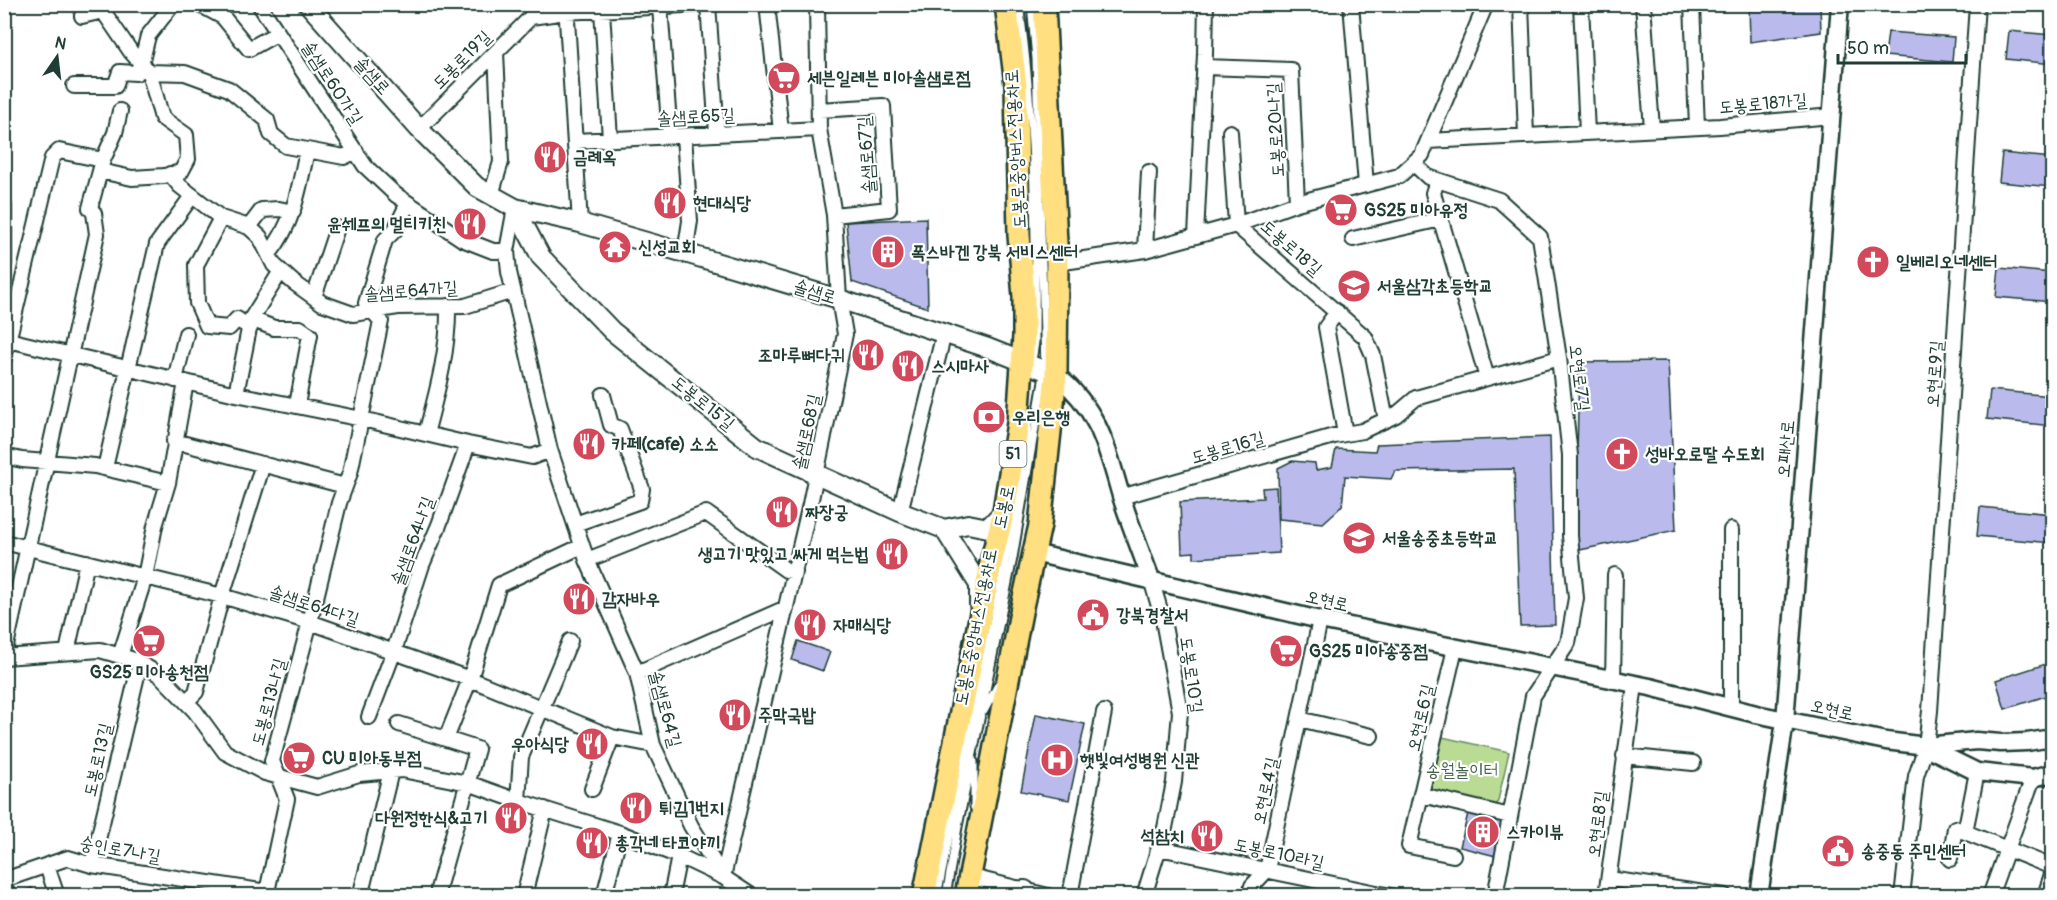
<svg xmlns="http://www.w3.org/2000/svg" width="2057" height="900" viewBox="0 0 2057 900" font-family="Pangolin,'Poor Story',sans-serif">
<rect width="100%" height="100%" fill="#fff"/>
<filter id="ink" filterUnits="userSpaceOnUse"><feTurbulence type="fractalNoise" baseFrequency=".0167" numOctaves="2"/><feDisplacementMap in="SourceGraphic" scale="12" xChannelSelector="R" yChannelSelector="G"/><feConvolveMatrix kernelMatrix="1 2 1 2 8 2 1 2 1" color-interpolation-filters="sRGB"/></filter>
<g filter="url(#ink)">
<path fill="#badb94" stroke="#6c8c64" stroke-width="1.5" d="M1438 736 1509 752 1497 805 1424 788Z"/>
<path fill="#babbec" stroke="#1f3d34" stroke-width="1.5" d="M1749 4H1820L1821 32 1750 42Z
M2009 31 2052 35V64L2006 59Z
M1888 32 1954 37 1952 62 1885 56Z
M2002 153 2052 158V187L1999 182Z
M926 218 928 308 852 282 846 222Z
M1999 268 2052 273V302L1996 297Z
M1668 361 1676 530 1575 551 1579 362Z
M1990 390 2052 396V426L1987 419Z
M1550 437 1555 625 1520 626 1514 469 1395 471 1391 479 1345 476 1342 506 1323 523 1279 519 1278 468 1292 461 1315 463 1316 470 1332 467 1336 449 1375 451 1377 444Z
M1276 487 1279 553 1194 558V552L1182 553 1180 502 1263 498 1262 488Z
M1980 507 2052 514V543L1977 536Z
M798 641 830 652 823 671 792 660Z
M2052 662V694L2005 709 1996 680Z
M1036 714 1085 724 1069 800 1021 791Z
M1469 809 1506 817 1496 856 1460 847Z
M32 888 35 896H9Z"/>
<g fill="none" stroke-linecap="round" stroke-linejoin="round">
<defs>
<path id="service" d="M1019 4C1035 116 1036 230 1035 342L1033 355
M984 711 999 683
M974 762V807
M937 896 1000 588 1022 473 1029 417
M946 896 958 827 1013 558 1045 369 1036 59 1031 4"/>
<path id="minor" d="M199 4 223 17 249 49 278 33
M259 4 365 166 396 195 462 239 493 251H507
M566 4 580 223
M708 4 717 134
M767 4 781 131
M1351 4 1366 185
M1521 4 1526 136
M1581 4 1587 133
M1643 4 1652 129
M1692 4 1697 127
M660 7 670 136
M602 10 610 139
M82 16 103 11 131 52 149 72 162 118 186 135 188 159 181 172 164 176 132 178 100 171
M1204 67 1291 70 1297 203
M149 72 185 73 229 89 267 120 271 134 286 146 344 157 356 151
M74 86H115L120 72 136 73 141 64 148 36 173 4
M819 110 883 106 889 209 834 215
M419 129 531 17 566 12 700 4
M1230 132 1236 225 1365 337 1373 355 1386 420
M684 136 690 221 685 253
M575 141 819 129
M1428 141 1720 126 1832 116
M1413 163 1428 177 1499 200 1540 237 1559 358 1570 455V536L1576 598 1568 643 1533 696 1495 896
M170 174 180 186 221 218 249 227 260 237 274 265 293 282 322 303 353 314 398 307 465 306 513 291
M1437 181 1433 193 1487 378
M491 195 501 162 496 52
M4 206V263
M515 208 507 251 509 272 550 450 587 560 637 673 653 745 691 826 723 877
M221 218 196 265 197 303 207 326 229 328 237 319 250 328
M249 227 262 210 279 209 293 212
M1196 236 1205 54 1206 4
M1353 239 1441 219
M1145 250 1149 172
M269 254C294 223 299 189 307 150
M1057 263 1145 250 1236 225 1297 203 1399 176 1422 155 1486 4
M314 297 337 228
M1337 312 1326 327 1345 434
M251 319 274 328H300L310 335 297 405
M4 339 236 394 362 419 468 444 532 457 550 450
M4 358 52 158 59 151 103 160
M175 380 186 334
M236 394 251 319 281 271
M426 434C437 392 449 349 448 306
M174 441 345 486
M4 456 22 460 95 466 168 483
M105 468 157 244 192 196
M1121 497 1334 436 1362 431 1396 415 1416 398 1559 358
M900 512 944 333
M575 524 640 501 642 489 620 429 611 425 603 395
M1731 530V708
M4 542 222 596 310 622 470 679 612 737 653 745
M587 560 706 513 786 570 795 572
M67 652 87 562
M4 655 97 234 94 213 90 208 103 160 115 133 120 111
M120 656 145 577 155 526 168 483 186 382
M4 657 100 650 134 660 160 675 195 711 225 752 265 773 317 787 359 774 402 770 468 783 518 801 620 833 679 856 723 877 752 896
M637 673 786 608
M1613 681 1615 575
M186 702 196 692 222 596 263 464
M369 717 394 651 422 565 439 525 468 444
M1299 719 1371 736
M399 724 477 749 438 889
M446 739 470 679 499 585 582 546
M1624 756 1693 763
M592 789 612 737
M1422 795 1510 816
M518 801 521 757 570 641
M1965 832 1977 772
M1159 848 1391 896
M1453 855 1409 846 1455 648
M1950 859 1955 828 2052 867
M92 865 140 663
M47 866 57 896
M968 876 1048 896
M723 877 810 504 845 334 839 299 834 215 819 129 817 4
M1609 879 1725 896
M4 880 68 858 92 865 267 892 287 799 272 761 310 622 339 503 350 473 381 321 366 303 385 240 395 230 408 203
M361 893 391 771
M524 896 545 809
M604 896 620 833
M671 896 679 856
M1070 896 1104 712
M1144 896 1165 828 1174 782 1180 712 1163 620 1151 579
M1249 896 1252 886 1267 870 1320 620
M1606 896 1635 685
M1902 896 1916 776 1926 746 1930 711 1977 4
M1990 896 2033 778
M2045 896 2052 874"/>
<path id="tertiary" d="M1056 375C1098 408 1107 447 1121 496 1130 524 1141 552 1151 579
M1034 553 1320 620 1650 687 1756 714 1886 741 1926 746 1976 741 2001 743 2027 742 2052 738
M1926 747 1977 772 2033 778 2052 773
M1759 896 1785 721 1840 4"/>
<path id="secondary" d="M308 4 419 129 477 187 515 208 580 223 685 253 839 299 988 348 1056 375
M515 208 541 257 612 331 757 447 900 512 944 529
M944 529 979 585V604
M944 529 968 524 988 528 1004 511
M995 896 998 892 1025 890"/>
<path id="primary" d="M924 896 991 563 1004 511 1018 423 1024 336V297L1019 235 1016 85 1006 4
M966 896 1022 607 1040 525 1056 375 1057 263 1044 4"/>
</defs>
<use href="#service" stroke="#1f3d34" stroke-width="11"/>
<use href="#minor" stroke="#1f3d34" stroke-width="18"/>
<use href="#tertiary" stroke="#1f3d34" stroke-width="21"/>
<use href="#secondary" stroke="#1f3d34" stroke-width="22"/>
<use href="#primary" stroke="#1f3d34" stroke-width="26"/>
<use href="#service" stroke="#fff" stroke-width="7"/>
<use href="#minor" stroke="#fff" stroke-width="14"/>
<use href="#tertiary" stroke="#fff" stroke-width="16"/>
<use href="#secondary" stroke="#fff" stroke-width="18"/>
<use href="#primary" stroke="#ffdf80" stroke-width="21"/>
</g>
</g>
<defs>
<symbol id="supermarket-disc" viewBox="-11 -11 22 22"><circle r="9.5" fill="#d1495b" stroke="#fff"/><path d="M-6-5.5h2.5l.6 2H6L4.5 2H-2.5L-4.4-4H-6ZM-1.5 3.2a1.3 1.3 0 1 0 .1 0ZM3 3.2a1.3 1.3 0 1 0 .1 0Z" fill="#fff"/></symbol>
<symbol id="restaurant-disc" viewBox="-11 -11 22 22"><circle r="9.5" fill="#d1495b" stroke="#fff"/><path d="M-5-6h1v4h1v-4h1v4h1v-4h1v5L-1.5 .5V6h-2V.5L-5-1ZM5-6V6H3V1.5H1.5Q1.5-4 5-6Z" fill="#fff"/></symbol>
<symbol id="temple-disc" viewBox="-11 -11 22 22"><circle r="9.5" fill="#d1495b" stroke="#fff"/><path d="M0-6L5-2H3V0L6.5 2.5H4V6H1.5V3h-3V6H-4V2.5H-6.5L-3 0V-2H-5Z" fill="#fff"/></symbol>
<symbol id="building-disc" viewBox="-11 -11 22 22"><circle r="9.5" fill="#d1495b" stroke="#fff"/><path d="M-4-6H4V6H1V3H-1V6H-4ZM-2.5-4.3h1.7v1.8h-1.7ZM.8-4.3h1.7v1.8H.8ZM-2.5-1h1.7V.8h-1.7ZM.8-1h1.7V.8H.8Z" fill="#fff"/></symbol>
<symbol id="church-disc" viewBox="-11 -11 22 22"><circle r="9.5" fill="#d1495b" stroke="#fff"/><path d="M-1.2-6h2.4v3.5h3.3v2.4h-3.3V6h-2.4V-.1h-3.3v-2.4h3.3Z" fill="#fff"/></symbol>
<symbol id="school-disc" viewBox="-11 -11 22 22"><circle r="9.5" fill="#d1495b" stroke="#fff"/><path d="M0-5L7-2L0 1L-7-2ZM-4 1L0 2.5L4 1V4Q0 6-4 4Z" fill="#fff"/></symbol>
<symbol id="bank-disc" viewBox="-11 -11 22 22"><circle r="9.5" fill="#d1495b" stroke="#fff"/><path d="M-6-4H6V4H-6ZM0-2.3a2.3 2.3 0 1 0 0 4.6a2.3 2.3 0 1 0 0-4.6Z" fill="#fff"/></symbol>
<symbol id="civic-disc" viewBox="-11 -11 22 22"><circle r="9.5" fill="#d1495b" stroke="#fff"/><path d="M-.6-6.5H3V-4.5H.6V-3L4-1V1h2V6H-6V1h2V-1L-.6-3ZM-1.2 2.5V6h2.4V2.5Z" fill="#fff"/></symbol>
<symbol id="hospital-disc" viewBox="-11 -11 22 22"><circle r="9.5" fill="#d1495b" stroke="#fff"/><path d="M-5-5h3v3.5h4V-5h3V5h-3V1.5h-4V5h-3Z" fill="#fff"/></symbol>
</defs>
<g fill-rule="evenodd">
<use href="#supermarket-disc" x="765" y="59" width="38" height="38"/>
<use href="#restaurant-disc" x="531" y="138" width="38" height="38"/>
<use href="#restaurant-disc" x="651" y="184" width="38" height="38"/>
<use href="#supermarket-disc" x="1322" y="191" width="38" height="38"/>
<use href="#restaurant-disc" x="451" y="205" width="38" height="38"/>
<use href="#temple-disc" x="596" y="228" width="38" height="38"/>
<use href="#building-disc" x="869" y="233" width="38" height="38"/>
<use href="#church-disc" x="1854" y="243" width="38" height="38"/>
<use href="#school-disc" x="1335" y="267" width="38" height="38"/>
<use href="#restaurant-disc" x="849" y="336" width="38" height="38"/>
<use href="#restaurant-disc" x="889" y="347" width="38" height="38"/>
<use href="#bank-disc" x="970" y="398" width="38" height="38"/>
<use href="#restaurant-disc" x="570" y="425" width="38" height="38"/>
<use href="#church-disc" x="1603" y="435" width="38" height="38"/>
<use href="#restaurant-disc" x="763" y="493" width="38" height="38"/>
<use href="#school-disc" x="1340" y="519" width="38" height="38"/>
<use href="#restaurant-disc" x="873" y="535" width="38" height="38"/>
<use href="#restaurant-disc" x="560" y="580" width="38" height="38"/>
<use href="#civic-disc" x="1074" y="596" width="38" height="38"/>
<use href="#restaurant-disc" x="791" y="606" width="38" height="38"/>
<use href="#supermarket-disc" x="130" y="622" width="38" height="38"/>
<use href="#supermarket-disc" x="1267" y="632" width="38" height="38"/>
<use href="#restaurant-disc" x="716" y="696" width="38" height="38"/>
<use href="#restaurant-disc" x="573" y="725" width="38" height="38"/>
<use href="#supermarket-disc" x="280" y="739" width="38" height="38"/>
<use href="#hospital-disc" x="1038" y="741" width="38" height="38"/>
<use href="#restaurant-disc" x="617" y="789" width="38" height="38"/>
<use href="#restaurant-disc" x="492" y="799" width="38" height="38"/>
<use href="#building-disc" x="1464" y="813" width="38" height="38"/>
<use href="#restaurant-disc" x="1188" y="817" width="38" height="38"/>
<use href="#restaurant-disc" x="573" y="824" width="38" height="38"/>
<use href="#civic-disc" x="1819" y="832" width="38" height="38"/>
</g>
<g text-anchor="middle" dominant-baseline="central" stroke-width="4.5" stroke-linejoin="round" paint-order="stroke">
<rect fill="#fff" stroke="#627771" stroke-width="1.5" x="999.5" y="441" width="27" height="26" rx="4.5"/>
<g font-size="16" font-weight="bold" fill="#1f3d34">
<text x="1013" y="454">51</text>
</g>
<g font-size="18" fill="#1f3d34" stroke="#fff">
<text transform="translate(462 60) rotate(-45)">도봉로19길</text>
<text transform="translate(372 76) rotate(48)">솔샘로</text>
<text transform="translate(332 83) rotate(57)">솔샘로60가길</text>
<text transform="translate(1763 104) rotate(-5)">도봉로18가길</text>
<text transform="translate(696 117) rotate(-3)">솔샘로65길</text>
<text transform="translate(1276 130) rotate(-93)">도봉로20나길</text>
<text transform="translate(1016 149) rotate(-93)">도봉로중앙버스전용차로</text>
<text transform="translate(867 155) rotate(-94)">솔샘로67길</text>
<text transform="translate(1291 248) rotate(41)">도봉로18길</text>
<text transform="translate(411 291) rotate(-4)">솔샘로64가길</text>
<text transform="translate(815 292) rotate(17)">솔샘로</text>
<text transform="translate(1935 374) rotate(-86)">오현로9길</text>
<text transform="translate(1579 378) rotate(83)">오현로7길</text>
<text transform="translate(703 403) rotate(39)">도봉로15길</text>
<text transform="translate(807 432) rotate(-78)">솔샘로68길</text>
<text transform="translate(1228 448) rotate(-16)">도봉로16길</text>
<text transform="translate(1786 449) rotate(-85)">오패산로</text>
<text transform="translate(1004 507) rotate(-78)">도봉로</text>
<text transform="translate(413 541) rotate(-70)">솔샘로64나길</text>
<text transform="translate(1327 601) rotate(13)">오현로</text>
<text transform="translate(314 606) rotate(18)">솔샘로64다길</text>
<text transform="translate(976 627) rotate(-79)">도봉로중앙버스전용차로</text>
<text transform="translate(1191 675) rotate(82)">도봉로10길</text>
<text transform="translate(269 702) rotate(-75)">도봉로13나길</text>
<text transform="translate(665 709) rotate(75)">솔샘로64길</text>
<text transform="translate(1832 710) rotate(12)">오현로</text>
<text transform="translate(1421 718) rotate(-77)">오현로6길</text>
<text transform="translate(98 760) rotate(-77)">도봉로13길</text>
<text transform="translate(1266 791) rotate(-78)">오현로4길</text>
<text transform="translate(1598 824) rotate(-83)">오현로8길</text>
<text transform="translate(120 850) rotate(10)">숭인로7나길</text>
<text transform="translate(1279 854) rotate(12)">도봉로10라길</text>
</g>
<g font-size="18" font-weight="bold" fill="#1f3d34" stroke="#fff" text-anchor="start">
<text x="807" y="78">세븐일레븐 미아솔샘로점</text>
<text x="573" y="157">금례옥</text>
<text x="693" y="203">현대식당</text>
<text x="1364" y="210">GS25 미아유정</text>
<text x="447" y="224" text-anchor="end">윤쉐프의 멀티키친</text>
<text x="638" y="247">신성교회</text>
<text x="911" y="252">폭스바겐 강북 서비스센터</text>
<text x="1896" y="262">일베리오네센터</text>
<text x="1377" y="286">서울삼각초등학교</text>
<text x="845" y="355" text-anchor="end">조마루뼈다귀</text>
<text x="931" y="366">스시마사</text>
<text x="1012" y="417">우리은행</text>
<text x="612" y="444">카페(cafe) 소소</text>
<text x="1645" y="454">성바오로딸 수도회</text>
<text x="805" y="512">짜장궁</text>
<text x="1382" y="538">서울송중초등학교</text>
<text x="869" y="554" text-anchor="end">생고기 맛있고 싸게 먹는법</text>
<text x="602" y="599">감자바우</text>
<text x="1116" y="615">강북경찰서</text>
<text x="833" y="625">자매식당</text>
<text x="1309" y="651">GS25 미아송중점</text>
<text x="149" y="672" text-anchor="middle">GS25 미아송천점</text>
<text x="758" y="715">주막국밥</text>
<text x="569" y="744" text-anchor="end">우아식당</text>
<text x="322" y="758">CU 미아동부점</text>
<text x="1080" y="760">햇빛여성병원 신관</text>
<text x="659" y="808">튀김1번지</text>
<text x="488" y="818" text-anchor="end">다원정한식&amp;고기</text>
<text x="1506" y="832">스카이뷰</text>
<text x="1184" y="836" text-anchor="end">석참치</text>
<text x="615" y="843">총각네 타코야끼</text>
<text x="1861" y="851">송중동 주민센터</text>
</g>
<g font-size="18" fill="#46644c" stroke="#fff">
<text x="1462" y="770">송월놀이터</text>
</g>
</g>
<rect width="2057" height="900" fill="none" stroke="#fff" stroke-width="24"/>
<rect x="12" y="12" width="2033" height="876" fill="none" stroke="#1f3d34" stroke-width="2" filter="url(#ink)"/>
<g transform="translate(57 57) rotate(14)" stroke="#ffffff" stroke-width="4.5" paint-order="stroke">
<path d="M0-4.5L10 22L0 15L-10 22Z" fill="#1f3d34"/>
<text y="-9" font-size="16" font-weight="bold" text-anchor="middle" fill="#1f3d34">N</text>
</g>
<path d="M1838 54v9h128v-9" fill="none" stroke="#1f3d34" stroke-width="3"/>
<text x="1847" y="54" font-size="18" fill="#1f3d34" stroke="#ffffff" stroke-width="4.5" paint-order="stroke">50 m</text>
</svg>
